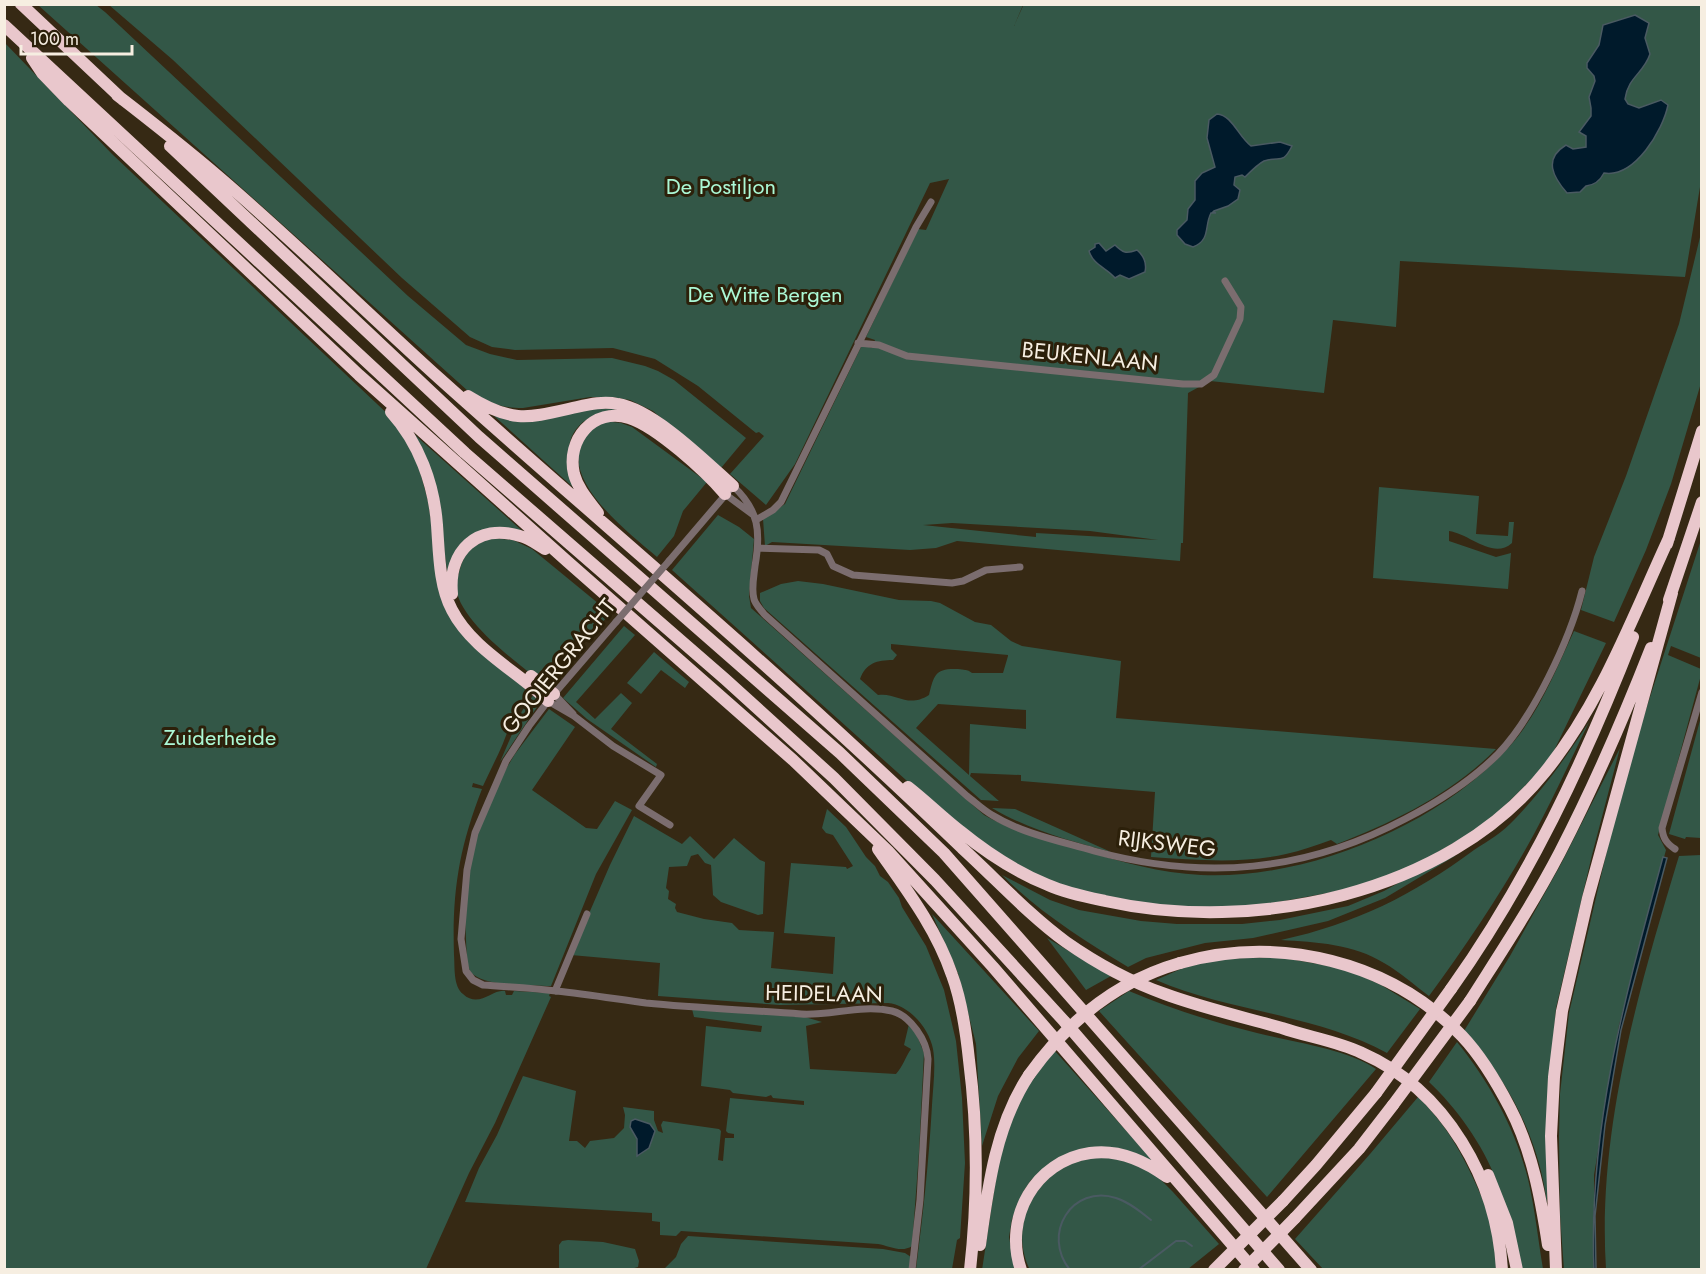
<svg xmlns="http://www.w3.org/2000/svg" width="1706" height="1274" viewBox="0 0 1706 1274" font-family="Jost,sans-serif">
<rect width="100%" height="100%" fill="#362914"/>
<path fill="#335747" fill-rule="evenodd" d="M1024 4 1701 5V181L1685 277 1400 261 1396 327 1333 320 1324 393 1210 381 1188 393 1183 543H1181L1180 561 957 541 936 548 910 550 772 542 765 546 763 519 785 504 862 345 872 348 875 340 866 337 918 229 926 230 949 179 930 183 795 464 766 505 730 474 764 436 759 432 756 433 698 386 655 359 613 348 515 350 492 347 470 337 402 278 173 60 109 5H1023L1014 26ZM952 523 1090 531 1158 540 1036 533V537L923 525Z
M38 5H96L105 12 408 296 466 345 490 354 517 360 612 358 645 366 658 371 674 380 746 438 721 468 653 411 630 400 611 397H590L523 408C498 408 490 402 468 391Z
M4 42 112 154 393 419 400 430 418 464 428 501 443 598 526 690C524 701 514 709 511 720 505 743 493 764 483 786L473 783 472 787 482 789C459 848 452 892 454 955 455 967 453 986 463 994 479 1009 492 989 505 991L506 995H512L514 991 550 993 549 996 551 997 495 1123 469 1173 426 1269H5Z
M1701 233V383L1671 484 1646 550 1614 622 1581 610 1594 557 1626 476 1679 324Z
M589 408 622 409C597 410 569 423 569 451 569 464 573 477 575 489L493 415 513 421 527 422Z
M604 421 621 423 632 427 707 482 683 511 674 536 657 557C623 528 535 461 604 421Z
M405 426 529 537 483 532 448 578 440 519Z
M1379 487 1479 496 1476 534 1508 536 1509 522H1514L1512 543C1493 560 1470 534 1449 531V541L1496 557 1511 553 1508 589 1373 578Z
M718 515 739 527 754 539 749 596 751 608 984 815C1015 832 1048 841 1082 850 1122 862 1160 873 1201 875 1308 880 1439 825 1510 746 1539 713 1556 670 1574 631L1606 643 1548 763 1485 825 1408 869 1355 888 1235 910 1107 901 1009 866 926 798 672 570Z
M491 538 513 540 532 549 610 613 593 634 563 654 537 679C513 659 453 616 456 582 457 578 459 573 460 569 466 549 473 546 491 538Z
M1701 540V658L1671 646 1668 655 1701 669V675L1658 835 1666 850 1619 1025 1594 1175V1269L1564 1270 1560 1215 1559 1137 1560 1094 1569 1013 1612 829 1639 731Z
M798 581 823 584 899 600 931 601 940 603 975 622 991 625 1011 641 1022 646 1121 661 1116 718 1496 749C1453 793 1394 822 1337 844L1331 840C1316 845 1301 851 1286 854 1242 864 1196 860 1151 857L1155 792 1021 781V775L971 773 970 776 999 801 981 800 764 608 760 601V593L781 584ZM891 644 1008 655V656L1003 673H972C967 669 964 670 958 669 935 668 934 675 929 695 907 709 897 692 878 695L860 679C866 663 877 660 893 660L897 655 891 649ZM938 704 1026 710V729L970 724 969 775 916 728Z
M624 626 635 635 576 702 595 719 621 693 632 703 611 729 657 764 656 767 587 719 563 698Z
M654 652 689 682 685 688 661 670 641 694 627 683Z
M534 694 536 695 537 707 500 762 522 711Z
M549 709 575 727 532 790 586 828 597 829 615 801 632 810 596 874 551 986C531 985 490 987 474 975 469 972 469 967 467 962L464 896 477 834 500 779 515 754Z
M1701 717V838L1686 837 1685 839 1669 834Z
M1589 722C1571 759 1554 797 1534 834 1503 891 1467 944 1429 996 1414 985 1400 972 1384 963 1354 944 1316 942 1281 940 1355 924 1413 895 1474 850 1488 841 1503 832 1514 820 1543 790 1567 756 1589 722Z
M1620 748 1592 855 1556 1008 1548 1104 1547 1204C1539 1138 1508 1080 1464 1031L1510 956 1561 864Z
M992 808 1015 809 1111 852C1070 841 1029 830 992 808Z
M827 809 846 827 866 857 875 866 880 876 888 882 899 898 902 907 926 946 944 990 956 1041 962 1098 965 1163 960 1238 957 1240 952 1269H916C923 1215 929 1160 932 1105 933 1087 936 1066 933 1049 929 1028 909 1005 888 1003L780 1005 658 996 660 963 571 955 610 865 634 816 682 844 690 836 714 859 734 838 760 860 765 862 763 914 758 915 721 902 713 895 711 865 705 863 698 854 691 856 687 866 669 867 666 888 669 891 668 899 676 904 675 908 677 912 704 919 732 923 739 930 774 932 771 968 833 974 835 937 784 933 791 863 846 867 847 869 853 866 833 835 826 833 822 828Z
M1453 853 1455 856 1385 898 1328 921 1253 938 1205 943 1146 958 1128 967C1083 940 1039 912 1002 875L1050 900 1079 910 1141 921 1177 924H1242L1280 920 1348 906 1384 891Z
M1701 855V1269H1606C1597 1130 1639 988 1679 856Z
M932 914 1039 1031 1018 1058 998 1096 982 1146 976 1044 958 973Z
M1047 938 1111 976 1086 990Z
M1278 957 1346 969 1381 985 1420 1009 1387 1053C1315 1014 1230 1012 1156 980L1183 968 1214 959Z
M1129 991C1171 1009 1213 1022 1257 1033 1292 1042 1347 1049 1376 1069L1267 1197 1099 1011Z
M692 1009 805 1017 822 1022 806 1026 810 1069 896 1074C903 1066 905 1058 911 1049L904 1045 909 1024 916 1033 924 1053 919 1152 912 1246C902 1253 889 1246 878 1244L681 1231 676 1236 660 1235V1222L652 1221V1213L465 1202 479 1168 497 1135 523 1076 576 1091 569 1141H577L585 1148 590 1141 614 1138 624 1128 625 1115 623 1107 654 1111V1120L658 1131 663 1133 661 1125 663 1121 719 1129 721 1131 718 1160 723 1161 725 1138H734V1134L728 1133 726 1131 730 1098 804 1105V1101L773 1098 771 1095 766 1097 733 1093 730 1090 701 1086 706 1026 761 1032 762 1026 694 1017ZM635 1119 647 1123 655 1131 649 1148 638 1156Z
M1457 1042C1490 1083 1515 1128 1528 1179 1535 1209 1538 1239 1543 1269H1521C1513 1240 1506 1209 1496 1180 1484 1146 1455 1106 1429 1082Z
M1054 1050 1156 1164 1117 1150 1042 1170 1031 1180 1023 1192 1012 1219 1009 1237 1015 1269 982 1270 998 1165 1003 1145 1021 1096Z
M1418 1097C1450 1128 1466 1161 1484 1202L1487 1204 1499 1269H1323L1295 1239 1370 1154Z
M1091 1158H1113L1128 1161 1155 1174 1173 1192 1219 1244 1188 1269 1030 1270C1010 1230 1030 1184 1068 1165 1075 1161 1083 1160 1091 1158Z
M688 1236 883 1249 905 1253 911 1257 909 1270H663L676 1257 681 1244Z
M568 1240 603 1242 635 1249 639 1261 638 1267 627 1270 559 1268V1245L562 1241Z"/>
<path fill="#001a2b" stroke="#4a5a62" stroke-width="1.5" d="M1635 15 1649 23 1645 38 1650 54C1644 73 1628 77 1625 99L1628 104 1639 108 1661 100 1668 105C1663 130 1635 178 1604 173 1600 181 1595 185 1586 186L1580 192 1567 193C1553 177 1543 159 1566 145L1573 149 1586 147V136L1579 132 1591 116V108L1589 97 1595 81 1594 76 1587 68V63L1599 45 1603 25Z
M1217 114C1232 115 1238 136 1251 146L1280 142 1292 146C1282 166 1280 155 1264 161 1258 164 1250 172 1245 177L1242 175 1235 177 1234 185 1240 190 1238 199 1228 206 1214 211 1213 212 1216 213H1211C1204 226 1211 240 1193 247L1185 244 1177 235V230L1187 220 1188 209 1195 200V181L1202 173 1215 167 1207 138 1209 120Z
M1099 243 1106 251 1115 245C1123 253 1126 254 1137 250 1144 256 1147 263 1145 272L1129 279 1120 275 1115 278C1107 268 1093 265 1089 251L1095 247V244Z
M1663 857 1667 858 1621 1030 1605 1125 1595 1216 1596 1269H1594C1588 1127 1626 993 1663 857Z
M635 1119 650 1124 655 1131 649 1148 637 1156V1139L630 1127 631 1121Z"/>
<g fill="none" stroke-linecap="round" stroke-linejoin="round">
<path stroke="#4a5a62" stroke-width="2" d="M1070 1270C1041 1234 1072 1184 1116 1198 1129 1202 1141 1212 1151 1220
M1138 1270 1176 1241H1185L1192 1246"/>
<path stroke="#7b6d6f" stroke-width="7" d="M858 343 879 345 907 356 1183 384H1201L1214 375 1240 319 1241 307 1225 281
M725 494 752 514
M756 520 773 510 781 502 916 227 931 202
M758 548 819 550 827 554 833 566 853 575 952 583 963 581 986 570 1020 567
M669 561 733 486C759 510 761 532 755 566 754 576 751 589 754 599 755 604 761 610 764 614L967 796C975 802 983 810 992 815 1023 834 1060 841 1094 851 1204 881 1305 872 1405 819 1438 802 1471 781 1498 754 1533 718 1570 639 1582 591
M616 622 548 701 529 726 506 761 475 833 467 870 461 939 466 971 473 980 483 985C507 987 531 988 556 991 586 994 616 999 646 1003 697 1008 749 1010 801 1014 831 1016 861 1004 892 1011 911 1016 927 1041 928 1059L920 1200 912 1270
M554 694 573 714
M548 701 574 716 613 746 661 775 639 806 670 825
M1675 849C1666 843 1663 838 1662 828L1702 692
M555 991 587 914"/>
<path stroke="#e9c7cc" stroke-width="12" d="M21 4 123 100
M4 25 465 453 725 679 834 778 935 880 1064 1021 1279 1270
M32 58 42 73 69 101 359 375 568 562 793 760 888 851 993 967 1254 1270
M117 95C152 122 186 149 219 177 295 242 366 312 440 379 558 485 680 588 798 695 853 745 908 796 962 848 996 879 1029 915 1066 942 1096 963 1131 982 1165 994 1203 1008 1243 1017 1282 1028 1308 1037 1337 1041 1362 1053 1446 1090 1497 1180 1502 1270
M170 146 479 437 840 753 944 853 1311 1270
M468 396C513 424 528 418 577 407 590 404 604 401 618 404 654 410 705 461 733 486
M391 412C419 443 434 484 437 525 439 552 439 586 452 610 472 649 517 671 548 701
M598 513C589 501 578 489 574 474 566 440 593 407 629 418 657 427 705 471 725 494
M1667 544 1702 431
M452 594C448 551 477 523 520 536 529 538 538 545 545 549
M1669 600 1702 502
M531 676 554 694
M908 787C926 801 942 817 960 831 987 853 1016 872 1048 885 1066 893 1086 897 1105 901 1253 934 1446 895 1545 772 1601 703 1632 618 1669 538
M878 849C906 889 936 928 952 975 962 1002 966 1031 969 1060 978 1130 978 1199 970 1270
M1180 963C1279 935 1390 961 1462 1036 1482 1057 1497 1083 1510 1108 1532 1150 1541 1199 1548 1245
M1451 989C1528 881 1585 760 1633 637
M1470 1001C1501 952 1533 904 1560 852 1594 786 1624 717 1651 648
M1488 1175 1507 1223 1517 1270
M1283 1201 1316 1165 1376 1093
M1295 1218 1359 1149 1393 1105
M980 1245C988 1186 996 1125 1029 1075
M1021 1270C1003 1218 1035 1161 1090 1153 1118 1149 1145 1161 1167 1177
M1556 1270 1551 1136 1554 1077 1562 1011 1588 898 1672 593"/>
<path stroke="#7b6d6f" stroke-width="7" d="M616 622 669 561"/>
<path stroke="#e9c7cc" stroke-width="12" d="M1029 1075C1067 1022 1117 981 1180 963
M1376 1093 1451 989
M1393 1105 1470 1001
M1214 1270 1283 1201
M1244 1270 1295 1218"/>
</g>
<g text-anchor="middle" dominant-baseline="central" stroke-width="6" stroke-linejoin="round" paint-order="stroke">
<g font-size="22" fill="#abf8d5" stroke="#2c200a">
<text x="721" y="186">De Postiljon</text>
<text x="765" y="294">De Witte Bergen</text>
<text x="220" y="737">Zuiderheide</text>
</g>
<g font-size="22" fill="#f6eee1" stroke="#2c200a">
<text transform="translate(1090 356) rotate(6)">BEUKENLAAN</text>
<text transform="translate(558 666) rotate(-51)">GOOIERGRACHT</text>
<text transform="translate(1167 843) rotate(7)">RIJKSWEG</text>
<text transform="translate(824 993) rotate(1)">HEIDELAAN</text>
</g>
</g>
<rect width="1706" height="1274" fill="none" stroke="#f6eee1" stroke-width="12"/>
<path d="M21 45v9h111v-9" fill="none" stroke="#f6eee1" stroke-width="3"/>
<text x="30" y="45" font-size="18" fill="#f6eee1" stroke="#2c200a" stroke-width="4.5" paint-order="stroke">100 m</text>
</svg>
